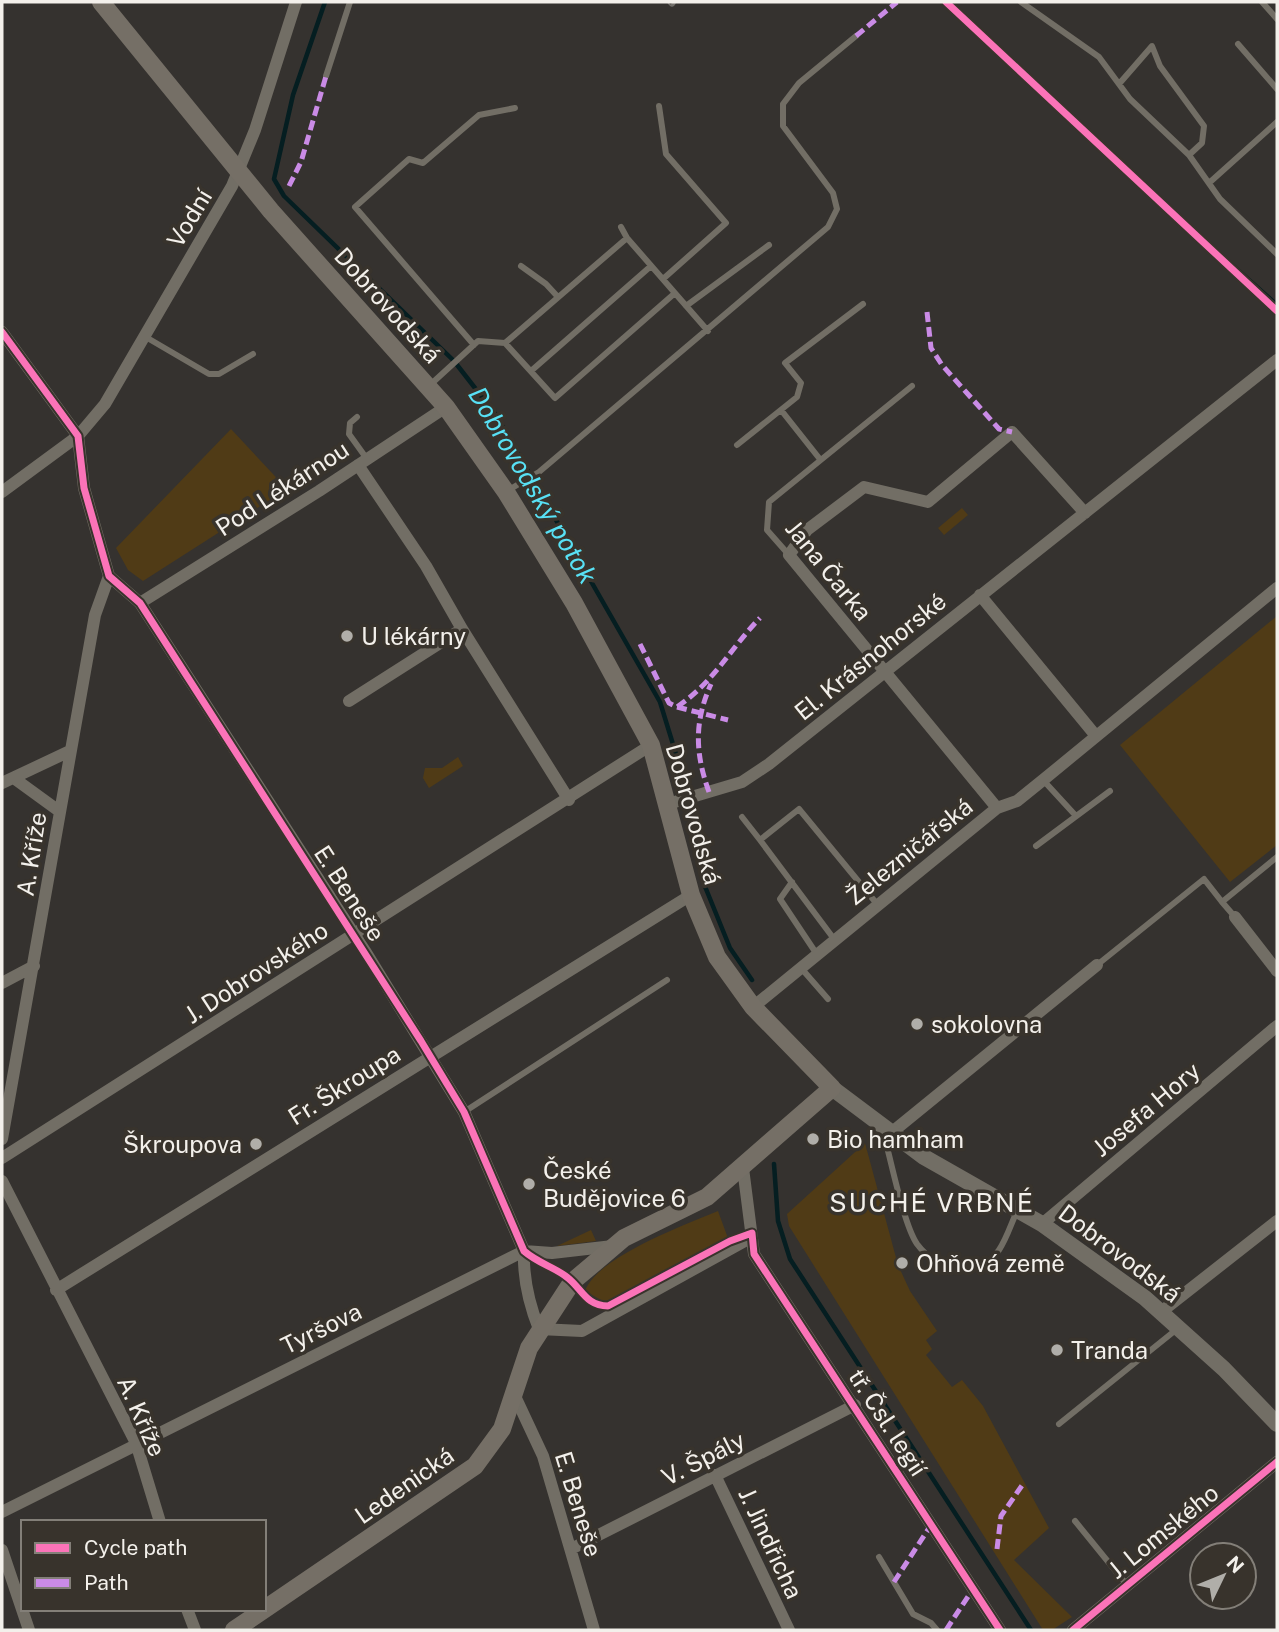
<svg xmlns="http://www.w3.org/2000/svg" width="1279" height="1632" viewBox="0 0 1279 1632" font-family="'Public Sans',sans-serif">
<rect width="100%" height="100%" fill="#35322f"/>
<path fill="#503b16" d="M231 429 287 489 143 581 128 570 116 548Z
M962 508 968 515 944 535 938 528Z
M1277 616V845L1230 882 1120 745Z
M458 757 463 766 429 788 423 778 425 768H442Z
M865 1143 898 1265 910 1291 937 1331 926 1340 932 1349 926 1355 952 1387 962 1380 983 1406 1049 1528 1014 1560 1072 1617 1052 1630H1043L789 1226 787 1214Z
M718 1211 729 1241 608 1304 585 1291C597 1257 685 1225 718 1211Z
M591 1230 596 1241 557 1246Z"/>
<g fill="none" stroke-linecap="round" stroke-linejoin="round">
<path stroke="#051e21" stroke-width="4.5" d="M325 2 293 95 274 179 284 196 454 361 496 415 660 702 688 793 704 884 730 948 752 980
M1232 265 1277 305
M774 1164 778 1221 790 1259 1031 1630"/>
<path stroke="#726e65" stroke-width="6" d="M1021 2 1099 57 1130 99 1189 155 1202 143 1204 126 1160 66 1152 46 1119 84
M1262 2 1277 19
M1238 44 1277 89
M326 76 350 2
M659 106 666 154 726 223 663 279
M1189 155 1220 199 1277 254
M1209 183 1277 122
M621 227 627 238 708 331
M521 266 546 284 558 297
M686 306 769 245
M144 336 209 374H219L253 354
M505 343 555 398 675 293
M474 345 355 207 409 159 423 163 479 115 515 108
M531 371 651 266
M430 385 478 341 505 343 627 238
M781 410 819 458
M357 417 350 423 349 434 367 459
M737 445 797 397 801 383 785 363 863 304
M507 491 539 472 828 227 837 209 833 193 783 126V104L799 83 856 36
M789 555 767 530 769 502 912 386
M1043 780 1076 816
M742 817 760 840
M1036 846 1110 791
M792 882 780 899 816 953
M1235 917 1222 902 1277 857
M834 939 760 840 799 809 877 904
M1097 965 1204 879 1222 902
M801 968 828 999
M464 1112 667 980
M891 1133 887 1147C893 1170 905 1227 917 1244 937 1271 978 1281 999 1250 1007 1238 1011 1224 1017 1211
M1059 1424 1177 1329
M1075 1521 1127 1585
M879 1557 913 1614 931 1623 937 1630"/>
<path stroke="#726e65" stroke-width="12" d="M2 332 78 436 84 488 109 576
M358 465 426 566 462 629 569 800
M2 492 78 436 105 404 232 186 255 130 296 2
M109 576 140 603 365 951 464 1112 524 1251C523 1278 529 1304 539 1329L582 1331 752 1237
M980 595 1096 736
M140 603 319 491 446 407
M349 701 462 629
M15 779 59 811
M2 783 70 751
M668 804 742 782 769 764 1277 360
M997 808 789 555 807 530 864 487 928 502 1012 432 1085 513
M1235 917 1277 971
M2 983 34 966
M753 1007 997 808 1017 801 1043 780 1277 588
M891 1133 1097 965
M2 1139 95 615 109 576
M2 1158 651 745
M743 1168 754 1254 1000 1630
M2 1181 136 1443 160 1522
M1042 1224 1277 1026
M524 1251 552 1253 613 1246
M56 1290 691 895
M1161 1312 1277 1221
M514 1394 543 1456 594 1630
M715 1475 789 1630
M2 1512 524 1251
M571 1549 855 1405
M2 1550 29 1630
M187 1609 195 1630
M1073 1630 1277 1462"/>
<path stroke="#726e65" stroke-width="16" d="M832 1088 924 1157 1042 1224 1145 1298 1224 1369 1277 1424"/>
<path stroke="#756f66" stroke-width="18" d="M101 2 271 211 446 407 506 492 574 603 651 745 691 895 717 957 753 1007 832 1088 707 1197 624 1238 572 1282 529 1348 502 1429 475 1466 234 1630"/>
<defs>
<path id="rail" d="M671 2 672 3"/>
</defs>
<use href="#rail" stroke="#716e69" stroke-width="7"/>
<use href="#rail" stroke="#38332c" stroke-width="4.5" stroke-dasharray="13" stroke-linecap="butt"/>
<path stroke="#ca8be6" stroke-width="5" stroke-dasharray="10 5" stroke-linecap="butt" d="M856 36 897 2
M289 186 301 162 326 76
M927 312 931 348 942 365 999 429 1012 432
M640 644 669 703 677 707C715 681 729 650 760 618
M677 707 728 720
M709 792C695 753 694 722 711 684
M997 1549 1001 1516 1023 1484
M894 1582 931 1525
M946 1630 973 1589"/>
<defs>
<path id="cycleway" d="M946 2 1277 311
M2 332 78 436 84 488 109 576 140 603 421 1041 464 1112 524 1251C539 1264 555 1267 568 1278 582 1289 586 1306 608 1306L730 1241 752 1233 754 1254 1000 1630
M1073 1630 1277 1462"/>
</defs>
<use href="#cycleway" stroke="#38332c" stroke-width="11"/>
<use href="#cycleway" stroke="#fb73b8" stroke-width="7"/>
</g>
<g fill="#b0aea9" stroke="#38332c" stroke-width="2.5">
<circle cx="347" cy="636" r="7"/>
<circle cx="917" cy="1024" r="7"/>
<circle cx="813" cy="1139" r="7"/>
<circle cx="256" cy="1144" r="7"/>
<circle cx="529" cy="1184" r="7"/>
<circle cx="902" cy="1263" r="7"/>
<circle cx="1057" cy="1350" r="7"/>
</g>
<g text-anchor="middle" dominant-baseline="central" stroke-width="7" stroke-linejoin="round" paint-order="stroke">
<g font-size="24" fill="#f3f0eb" stroke="#38332c">
<text transform="translate(189 218) rotate(-59)">Vodní</text>
<text transform="translate(388 305) rotate(48)">Dobrovodská</text>
<text transform="translate(282 488) rotate(-33)">Pod Lékárnou</text>
<text transform="translate(829 570) rotate(51)">Jana Čarka</text>
<text transform="translate(870 656) rotate(-39)">El. Krásnohorské</text>
<text transform="translate(694 814) rotate(74)">Dobrovodská</text>
<text transform="translate(909 851) rotate(-39)">Železničářská</text>
<text transform="translate(31 854) rotate(-81)">A. Kříže</text>
<text transform="translate(350 893) rotate(57)">E. Beneše</text>
<text transform="translate(256 972) rotate(-33)">J. Dobrovského</text>
<text transform="translate(344 1085) rotate(-32)">Fr. Škroupa</text>
<text transform="translate(1146 1109) rotate(-40)">Josefa Hory</text>
<text transform="translate(1120 1253) rotate(37)">Dobrovodská</text>
<text transform="translate(321 1328) rotate(-26)">Tyršova</text>
<text transform="translate(142 1416) rotate(66)">A. Kříže</text>
<text transform="translate(888 1422) rotate(57)">tř. Čsl. legií</text>
<text transform="translate(703 1458) rotate(-27)">V. Špály</text>
<text transform="translate(404 1485) rotate(-35)">Ledenická</text>
<text transform="translate(579 1504) rotate(73)">E. Beneše</text>
<text transform="translate(1163 1531) rotate(-39)">J. Lomského</text>
<text transform="translate(771 1543) rotate(65)">J. Jindřicha</text>
</g>
<g font-size="24" fill="#f3f0eb" stroke="#38332c" text-anchor="start">
<text x="361" y="636">U lékárny</text>
<text x="931" y="1024">sokolovna</text>
<text x="827" y="1139">Bio hamham</text>
<text x="242" y="1144" text-anchor="end">Škroupova</text>
<text x="543" y="1170">České<tspan x="543" dy="28">Budějovice 6</tspan></text>
<text x="916" y="1263">Ohňová země</text>
<text x="1071" y="1350">Tranda</text>
</g>
<g font-size="26" font-style="italic" fill="#58e1f5" stroke="#38332c">
<text transform="translate(533 485) rotate(59)">Dobrovodský potok</text>
</g>
<g font-size="26" letter-spacing="2" fill="#f3f0eb" stroke="#38332c">
<text x="932" y="1202">SUCHÉ VRBNÉ</text>
</g>
</g>
<rect width="1279" height="1632" fill="none" stroke="#f3f0eb" stroke-width="7"/>
<rect x="21" y="1520" width="245" height="91" fill="#38332c" stroke="#837f78" stroke-width="2"/>
<rect x="35" y="1543" width="35" height="10" fill="#fb73b8" stroke="#837f78" stroke-width="2"/>
<text x="84" y="1555" font-size="21" fill="#f3f0eb">Cycle path</text>
<rect x="35" y="1578" width="35" height="10" fill="#ca8be6" stroke="#837f78" stroke-width="2"/>
<text x="84" y="1590" font-size="21" fill="#f3f0eb">Path</text>
<g transform="translate(1223 1576) rotate(47)"><circle r="33" fill="#38332c" stroke="#837f78" stroke-width="2"/>
<path d="M0-5L12 26L0 18L-12 26Z" fill="#b0aea9"/>
<text y="-10" font-size="19" font-weight="bold" text-anchor="middle" fill="#f3f0eb">N</text>
</g>
</svg>
